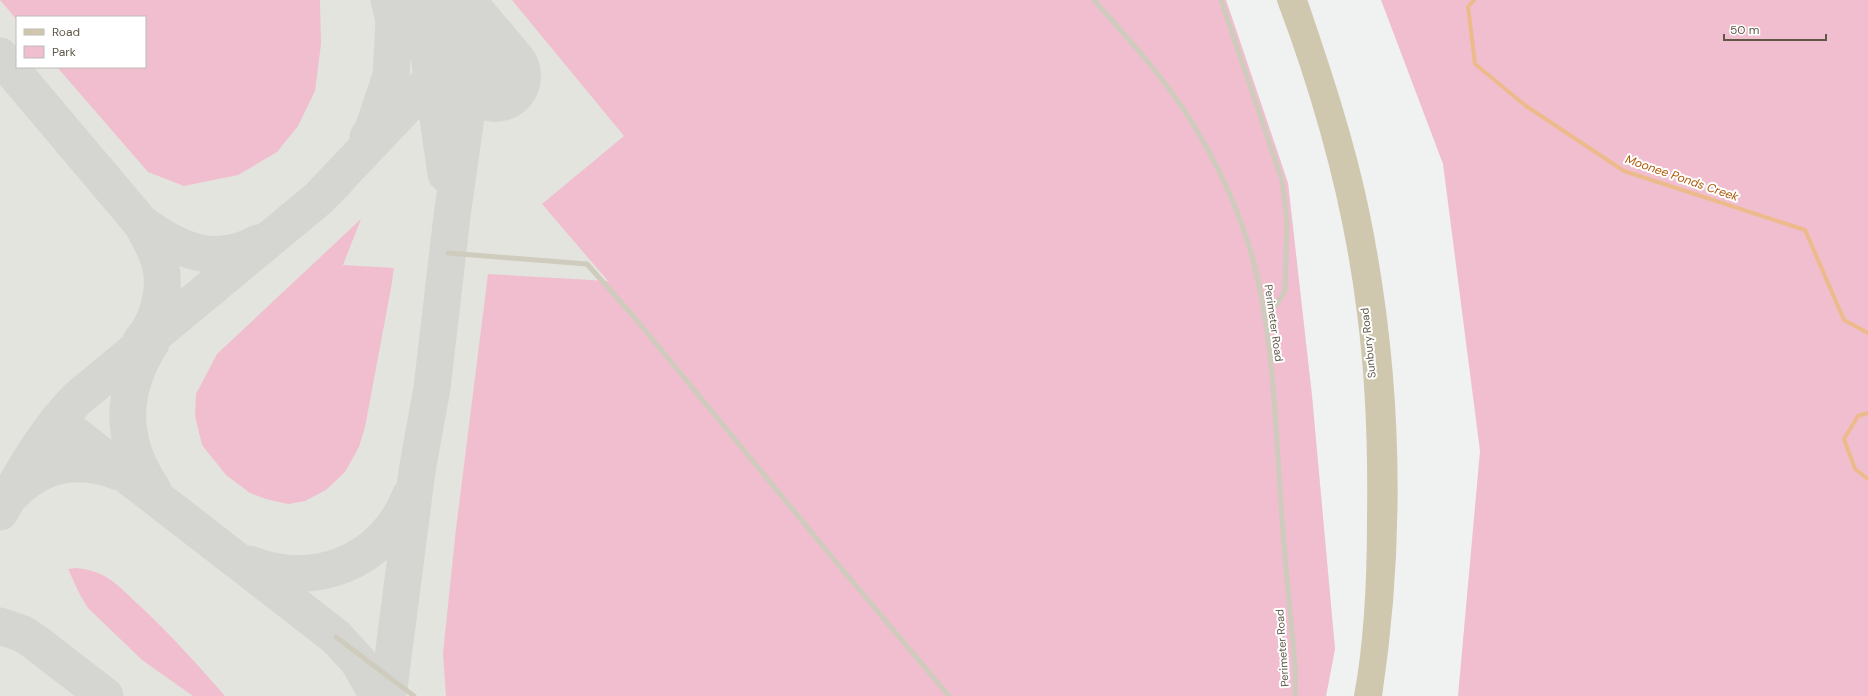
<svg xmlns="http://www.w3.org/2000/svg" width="1868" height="696" viewBox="0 0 1868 696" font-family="'DM Sans',sans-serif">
<rect width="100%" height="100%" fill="#f0f2f2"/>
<path fill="#e4e4df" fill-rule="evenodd" d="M0 0H1226L1288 183 1312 396 1335 649 1326 696H0ZM17 17H145V67H17Z"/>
<path fill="#f0becf" d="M0 0H320L321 44 315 91 298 126 277 152 238 175 184 186 148 172 57 67H145V17H17V20Z
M512 0H1226L1288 183 1312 396 1335 649 1326 696H446L443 653 456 529 488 274 608 281 542 204 624 136Z
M1381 0H1868V696H1458L1480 451 1443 164Z
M361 219 343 265 394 268 391 288 365 427 359 447 345 472 326 490 305 501 288 504 266 499 250 493 226 475 202 445 195 416 196 394 217 354Z
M76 568C88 569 98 572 108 578 120 586 130 597 141 607 171 635 198 665 225 696H193L142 660 88 608 79 593 68 569Z"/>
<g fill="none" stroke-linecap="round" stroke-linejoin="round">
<path stroke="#edbb8b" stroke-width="4" d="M1474 0 1468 7 1475 64 1526 106 1624 171 1805 230 1844 320 1868 333
M1868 413 1858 416 1844 439 1855 469 1868 479"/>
<path stroke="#d5d6d2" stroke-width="37" d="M415 0 424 21 446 174
M0 56 141 223C149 237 158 252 161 268 166 292 157 323 141 341
M368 137 373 129 391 76 394 21 389 0
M318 199 467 42 472 58 473 67 452 216 432 388 417 471 388 696
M141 223C178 250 214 267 258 243
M151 343C119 394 120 441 153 490
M57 421 336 637 358 661 378 696
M13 493C43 462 80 457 119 472
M0 512C23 472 45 431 78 398L318 199 336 181
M249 564C313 590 385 562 410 496
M0 626 23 634 35 642 105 696"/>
<path stroke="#d5d6d2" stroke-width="92" d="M431 0 495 76"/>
<path stroke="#cfcbbd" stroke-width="5" d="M1094 0C1132 43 1172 86 1200 136 1227 182 1248 233 1259 285 1274 357 1276 432 1281 505 1284 544 1287 583 1291 621 1293 646 1297 672 1295 696
M1221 0 1282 180 1287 221 1285 291 1277 304 1264 316
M448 253 587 264 634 317 836 562 949 696
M336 637 414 696"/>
<path stroke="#cfc8af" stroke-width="16" d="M1285 0C1323 101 1352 206 1365 313 1374 381 1376 450 1375 519 1375 578 1373 638 1362 696
M1299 0C1323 70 1347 142 1362 215 1394 373 1398 537 1374 696"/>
</g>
<g text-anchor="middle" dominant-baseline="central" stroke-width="4" stroke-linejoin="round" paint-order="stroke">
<g font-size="11" fill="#5e5847" stroke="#fff">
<text transform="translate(1274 323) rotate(82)">Perimeter Road</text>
<text transform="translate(1368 343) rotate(-96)">Sunbury Road</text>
<text transform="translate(1282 648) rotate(-94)">Perimeter Road</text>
</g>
<g font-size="12" font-style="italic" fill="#ad5b0b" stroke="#fff">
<text transform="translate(1682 178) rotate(19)">Moonee Ponds Creek</text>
</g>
</g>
<rect x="16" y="16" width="130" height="52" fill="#ffffff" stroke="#bfbcb5"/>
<rect x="24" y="29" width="20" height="6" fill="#cfc8af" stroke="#bfbcb5"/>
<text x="52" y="36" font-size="12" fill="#5e5847">Road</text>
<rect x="24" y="46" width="20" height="12" fill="#f0becf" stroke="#bfbcb5"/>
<text x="52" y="56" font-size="12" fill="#5e5847">Park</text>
<path d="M1724 34v6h102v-6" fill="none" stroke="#5e5847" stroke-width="2"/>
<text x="1730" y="34" font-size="12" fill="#5e5847" stroke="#ffffff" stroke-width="3" paint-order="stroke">50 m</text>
</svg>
